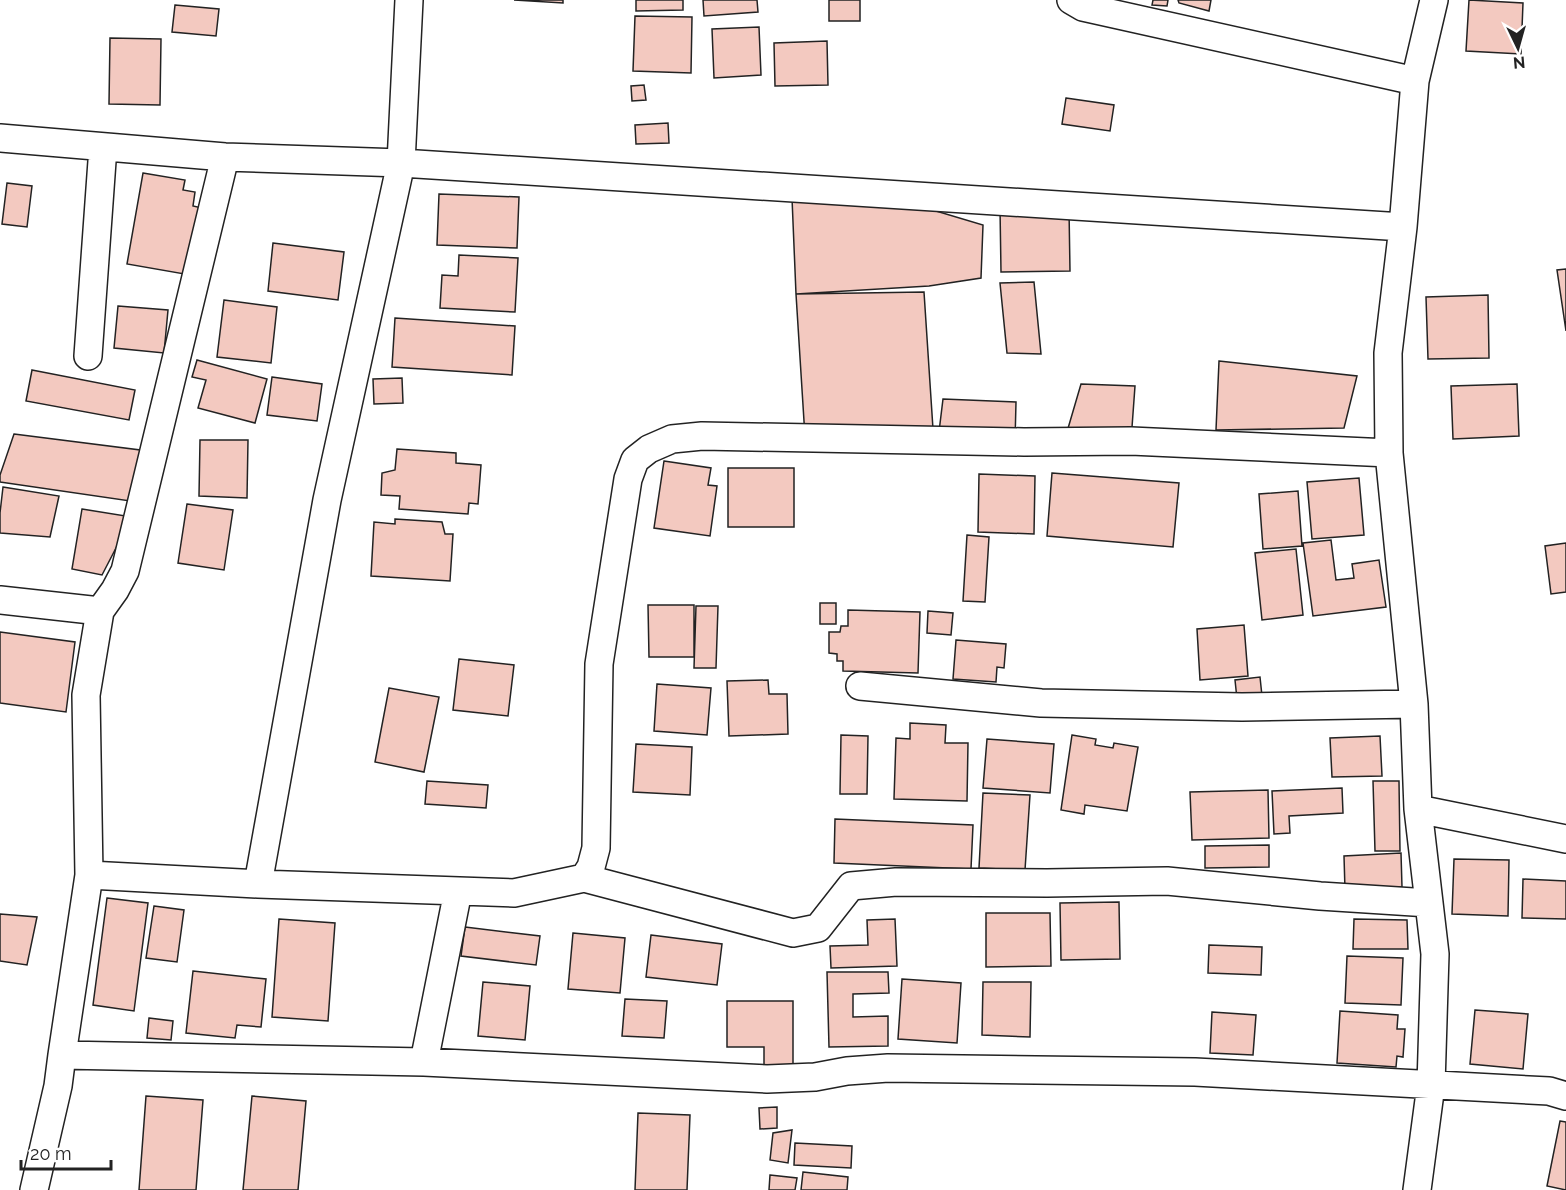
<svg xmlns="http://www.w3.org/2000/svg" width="1566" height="1190" viewBox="0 0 1566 1190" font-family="Raleway,sans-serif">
<rect width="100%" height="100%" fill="#fff"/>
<path fill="#f3c9c0" stroke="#222" stroke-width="1.5" d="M514 0H563V3Z
M636 0H683V10L636 11Z
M703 0H757L758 12 704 16Z
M829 0H860V21H829Z
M1153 0H1168L1167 6 1152 5Z
M1178 0H1211L1209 11 1179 3Z
M1469 0 1523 3 1521 54 1466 51Z
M175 5 219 9 216 36 172 32Z
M635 16 692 17 691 73 633 71Z
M759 27 761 75 714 78 712 29Z
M110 38 161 39 160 105 109 104Z
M827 41 828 85 775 86 774 43Z
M644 85 646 100 632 101 631 86Z
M1066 98 1114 105 1110 131 1062 124Z
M668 123 669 143 636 144 635 125Z
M143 173 185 180 183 190 195 192 193 206 202 208 190 275 127 264Z
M7 183 32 186 27 227 2 224Z
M439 194 519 197 517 248 437 245Z
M792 198 926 208 983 225 981 278 929 286 796 294Z
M1000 208 1069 209 1070 271 1001 272Z
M273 243 344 252 338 300 268 291Z
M459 255 518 258 515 312 440 308 442 275 458 276Z
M1566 269V331L1557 270Z
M1034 282 1041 354 1007 353 1000 283Z
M924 292 933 429 805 437 796 294Z
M1488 295 1489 358 1428 359 1426 297Z
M224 300 277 307 271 363 217 357Z
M118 306 168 310 164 353 114 348Z
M395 318 515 326 512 375 392 367Z
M197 360 267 379 255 423 198 408 206 380 192 377Z
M1219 361 1357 376 1344 428 1216 430Z
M32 370 135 390 129 420 26 401Z
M272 377 322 384 317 421 267 415Z
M402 378 403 403 374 404 373 379Z
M1081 384 1135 386 1131 441 1064 442Z
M1517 384 1519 436 1453 439 1451 386Z
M943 399 1016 402 1015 442 938 440Z
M14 434 148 451 137 502 0 482V475Z
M200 440H248L247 498 199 496Z
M397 449 456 453V463L481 465 478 504 469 503 468 514 399 509 400 496 381 495 382 473 395 470Z
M664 461 711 468 708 485 717 486 710 536 654 528Z
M728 468H794V527H728Z
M1052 473 1179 483 1173 547 1047 536Z
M979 474 1035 476 1034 534 978 532Z
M1359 478 1364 535 1312 539 1307 482Z
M3 487 59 496 50 537 0 533V513Z
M1298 491 1302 546 1263 549 1259 494Z
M187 504 233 510 224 570 178 563Z
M82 509 132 517 102 575 72 569Z
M395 519 442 522 445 534H453L450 581 371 576 374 522 395 524Z
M967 535 989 537 985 602 963 601Z
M1331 540 1336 580 1354 578 1352 564 1379 560 1386 607 1313 616 1303 543Z
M1566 543V592L1551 594 1545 546Z
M1296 549 1303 615 1262 620 1255 553Z
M820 603H836V624H820Z
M648 605H694V657H649Z
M696 606H718L716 668H694Z
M848 610 920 612 918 673 843 671V661H837V654L829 653V632H840L841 626H848Z
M928 611 953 613 951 635 927 633Z
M1244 625 1248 676 1200 680 1197 629Z
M0 632 75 642 66 712 0 703Z
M956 640 1006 644 1004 668 997 667 996 682 953 679Z
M459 659 514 665 508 716 453 710Z
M1260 677 1262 696 1237 699 1235 680Z
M768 680 769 694H787L788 734 729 736 727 681Z
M657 684 711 688 707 735 654 731Z
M389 688 439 697 424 772 375 762Z
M910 723 946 725 945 743H968L967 801 894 799 896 738 910 739Z
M841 735 868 736 867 794H840Z
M1072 735 1096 739 1095 745 1113 748 1114 743 1138 747 1127 811 1085 805 1084 814 1061 810Z
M1380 736 1382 776 1332 777 1330 738Z
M987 739 1054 744 1050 793 983 788Z
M636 744 692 747 690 795 633 792Z
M427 781 488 785 486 808 425 804Z
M1373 781H1399L1400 851H1375Z
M1342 788 1343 813 1289 816 1290 833 1274 834 1272 791Z
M1268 790 1269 838 1192 840 1190 792Z
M983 793 1030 795 1025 870 979 868Z
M835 819 973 825 971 869 834 863Z
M1269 845V867L1205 868V846Z
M1401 853 1402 887 1345 890 1344 856Z
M1454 859 1509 860 1508 916 1452 914Z
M1523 879 1566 881V919L1522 918Z
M107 898 148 903 134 1011 93 1005Z
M1119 902 1120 959 1061 960 1060 903Z
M154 906 184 910 177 962 146 958Z
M986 913H1050L1051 966 986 967Z
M0 914 37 917 27 965 0 961Z
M279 919 335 923 328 1021 272 1017Z
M895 919 897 966 831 968 830 946 868 945 867 920Z
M1354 919 1407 920 1408 949H1353Z
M465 927 540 936 536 965 461 956Z
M573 933 625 938 620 993 568 989Z
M651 935 722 944 717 985 646 977Z
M1209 945 1262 947 1261 975 1208 973Z
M1347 956 1403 958 1401 1005 1345 1003Z
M193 971 266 979 261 1027 237 1025 235 1038 186 1033Z
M827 972H888L889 993 853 994V1017L888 1016V1046L829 1047Z
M902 979 961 983 957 1043 898 1039Z
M483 982 530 986 525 1040 478 1036Z
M983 982H1031L1030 1037 982 1035Z
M625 999 667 1001 664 1038 622 1036Z
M727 1001H793V1066H764V1047H727Z
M1475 1010 1528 1014 1523 1069 1470 1064Z
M1340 1011 1398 1015 1397 1029H1405L1403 1057 1397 1056 1396 1067 1337 1063Z
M1212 1012 1256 1015 1253 1055 1210 1053Z
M149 1018 173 1021 171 1040 147 1038Z
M146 1096 203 1100 196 1190H139Z
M252 1096 306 1101 298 1190H243Z
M777 1107V1128L760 1129 759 1108Z
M638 1113 690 1115 687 1190H635Z
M1560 1121 1566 1122V1190L1547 1186Z
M792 1130 788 1163 770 1160 773 1133Z
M795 1143 852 1146 851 1168 794 1165Z
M803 1172 848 1177 847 1190H801Z
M770 1175 797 1178 795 1190H769Z"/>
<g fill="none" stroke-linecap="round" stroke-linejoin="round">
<defs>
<path id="minor" d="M1071 0 1083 7 1415 81
M0 138 225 157 401 163 1403 227
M88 356 103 147
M0 600 100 611
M860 686 1041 703 1242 707 1414 704
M1418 809 1566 839
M89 875 258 884 514 893 584 878 793 933 818 928 851 886 896 882 1047 883 1167 881 1320 896 1429 903
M584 878 591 867 596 848 599 664 628 479 635 460 649 449 672 439 702 436 1024 442 1131 441 1389 453
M258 884 327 500 401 163 409 0
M62 1055 424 1062 767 1079 815 1077 847 1071 888 1068 1195 1072 1549 1091 1566 1096
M424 1062 458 891
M34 1190 58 1086 62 1055 89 875 86 695 100 611 115 590 125 571 225 157
M1417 1190 1431 1085 1435 954 1418 809 1414 704 1389 453 1388 353 1403 227 1415 81 1434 0"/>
</defs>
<use href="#minor" stroke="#222" stroke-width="30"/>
<use href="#minor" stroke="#fff" stroke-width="27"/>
</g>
<g transform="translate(1518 48) rotate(175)" stroke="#ffffff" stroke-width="4.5" paint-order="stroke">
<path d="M0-4.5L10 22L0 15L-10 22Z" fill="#222222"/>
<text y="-9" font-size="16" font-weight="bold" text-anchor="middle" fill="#222222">N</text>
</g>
<path d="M21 1160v9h90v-9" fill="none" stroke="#222222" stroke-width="3"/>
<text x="30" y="1160" font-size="18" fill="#222222" stroke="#ffffff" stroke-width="4.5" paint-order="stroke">20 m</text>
</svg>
